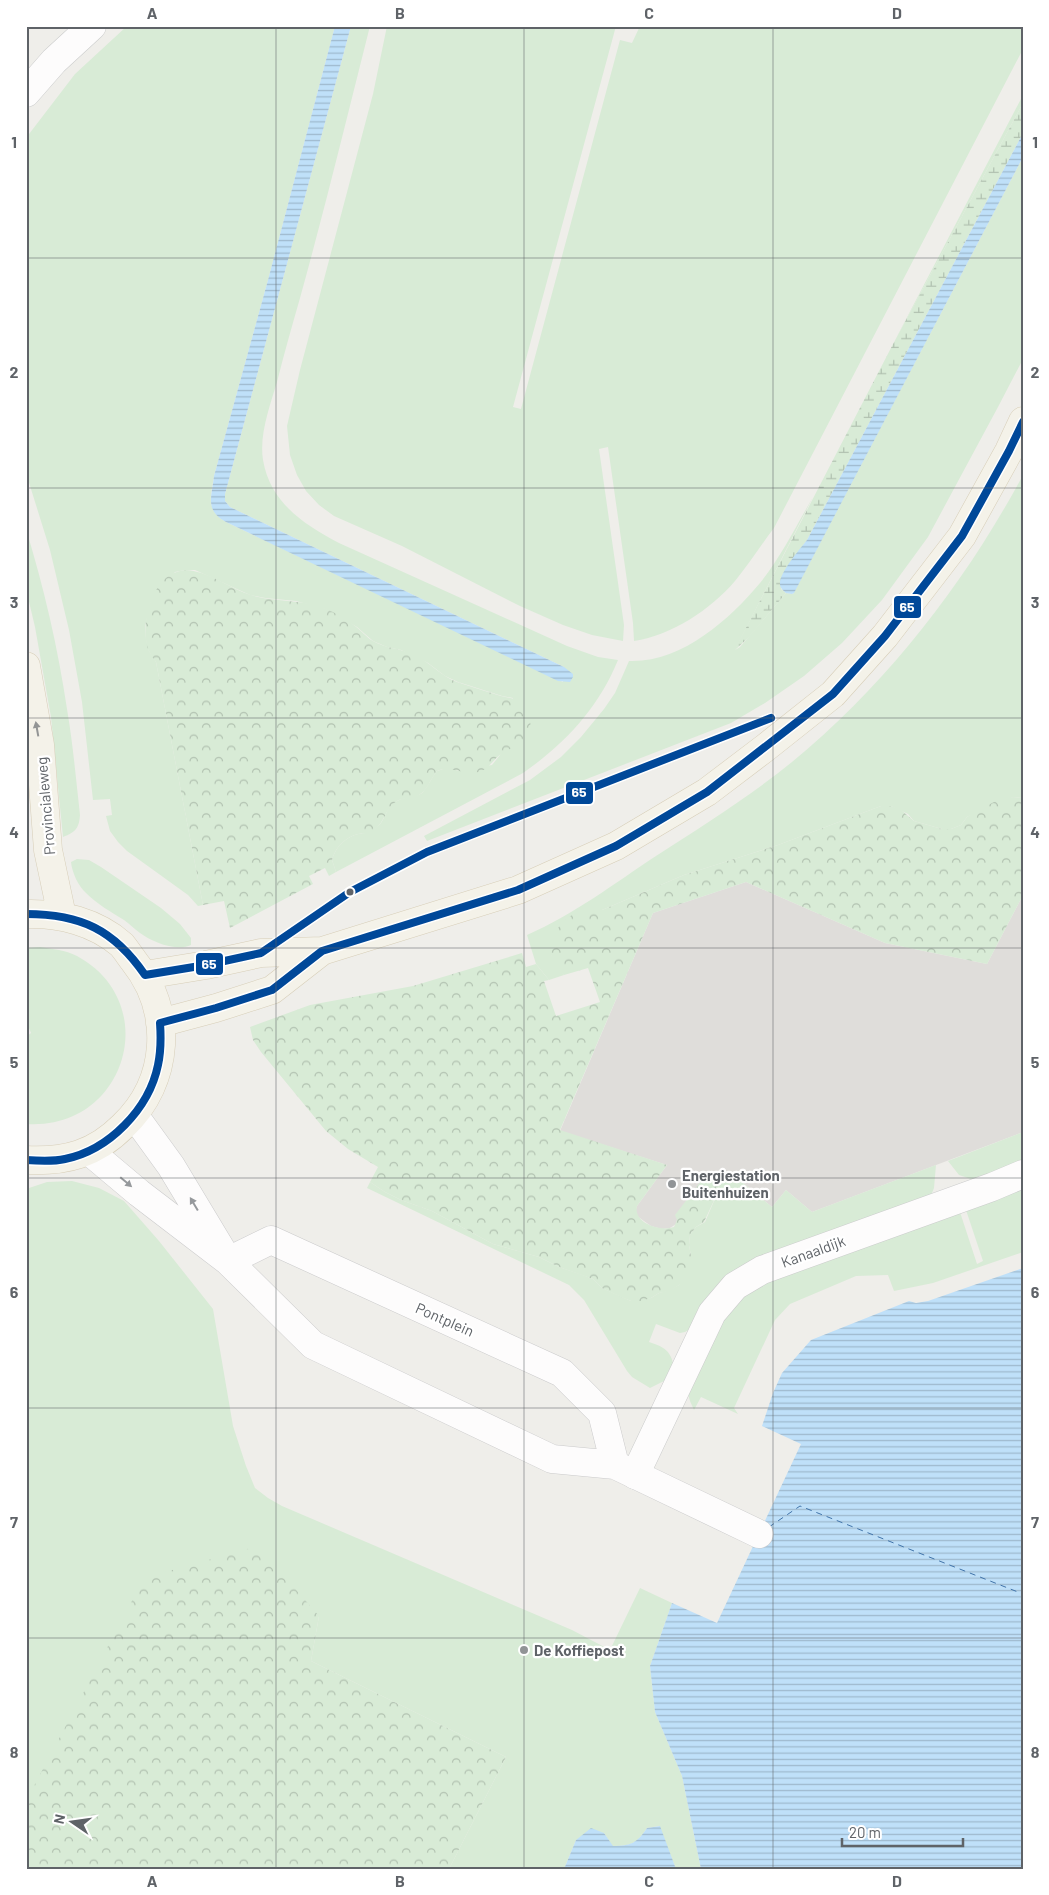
<svg xmlns="http://www.w3.org/2000/svg" width="1049" height="1895" viewBox="0 0 1049 1895" font-family="Barlow,sans-serif">
<defs>
<pattern id="forest-crowns" width="20" height="18" patternUnits="userSpaceOnUse" patternTransform="scale(1.25)"><rect width="20" height="18" fill="#d8ebd6"/><path d="M2 6a3 3 0 1 1 6 0M12 15a3 3 0 1 1 6 0" fill="none" stroke="#b2c2b1"/></pattern>
<pattern id="wetland-marsh" width="20" height="14" patternUnits="userSpaceOnUse" patternTransform="scale(1.25)"><rect width="20" height="14" fill="#d8ebd6"/><path d="M1 5h8M5 5V1M11 12h8M15 12V8" fill="none" stroke="#b2c2b1"/></pattern>
<pattern id="water-rules" width="6" height="5" patternUnits="userSpaceOnUse" patternTransform="scale(1.25)"><rect width="6" height="5" fill="#bfe0f9"/><path d="M0 2.5h6" fill="none" stroke="#9eb9cd"/></pattern>
</defs>
<rect width="100%" height="100%" fill="#efeeea"/>
<path fill="#dfddda" d="M746 882 885 943 987 964 1023 895V1132L812 1212 786 1190 772 1207 737 1178 742 1171 705 1176 677 1220 676 1224 670 1228 662 1229 651 1226 637 1216 635 1212 637 1206 667 1165 560 1131 653 913Z"/>
<path fill="#d8ebd6" d="M127 26H335L268 280 214 476C211 496 205 510 226 522L563 682 564 667 230 507 225 501V494L351 26H370C347 117 325 208 300 298 292 326 284 354 277 382 270 406 259 434 263 460 270 502 303 524 339 543L567 646 598 657 618 660C599 707 565 744 523 773L336 872 332 860C335 848 345 837 358 834 365 833 370 833 376 828 386 821 385 807 397 801 405 796 414 799 422 793 427 788 432 777 437 771L449 767 458 771 492 765 500 755 513 698 502 696 458 682 445 676 428 663 401 650 387 647 373 641 357 627 325 609 296 601 265 598 250 595 195 570H185L175 572 151 602 145 626 146 639 149 651 156 662 203 905 198 906 188 895 127 851 118 842 110 831 106 816 112 815 110 799 93 800 82 702 69 630 50 550 26 473V138L75 74Z
M387 26H616L513 407 521 409 620 40 632 43 640 26H1023V49L774 528C761 545 749 564 735 581 710 610 672 635 634 641L633 623 608 447 599 449 624 625 623 641 592 635 563 625 520 606 402 546 334 516 319 505 306 491 297 475 290 455 287 426 300 370 373 94Z
M1023 95V103L892 346Z
M1023 157V359L998 407 928 537 882 600 842 643 804 676 765 703 731 723 427 841 424 836 530 780 561 757 581 737 604 709 615 693 629 661C681 663 729 620 760 583 781 557 796 526 813 497L735 650 740 647 786 593 793 594Z
M1023 475V798L1013 797 967 817 961 825 951 829H942L914 821 908 814 891 806H881L778 845 684 875 602 910H589L553 938 551 955 564 975 549 980 536 964 527 935C573 915 615 883 656 856 702 826 749 797 792 762 887 684 965 583 1023 475Z
M26 529C44 588 58 648 67 709 73 744 76 780 80 815 79 828 76 832 63 837L51 717 35 627 26 589Z
M77 859 89 860 101 867 161 908 180 924 191 938V945C177 952 152 942 140 933 134 929 130 924 124 920 111 912 97 904 86 893 78 886 72 872 71 862Z
M40 947C53 949 65 950 77 956 164 1003 126 1131 26 1124V1037L31 1033 26 1021V948Z
M1023 1132V1161L974 1180 959 1175 948 1161Z
M936 1165 934 1188 930 1198 873 1218 685 1332 680 1333 656 1324 649 1342C661 1346 670 1349 673 1363L668 1379 650 1388 632 1377 627 1371 584 1300 569 1285 367 1188 370 1182 385 1192 401 1200 432 1211 493 1244 539 1257 559 1267 580 1274 593 1279 602 1288 631 1301 651 1298 659 1293 670 1290 679 1285 691 1256 689 1245 690 1235 696 1227 705 1222 717 1194 721 1174 743 1171 737 1178 772 1207 786 1190 812 1212Z
M72 1181 99 1188 124 1201 159 1241 213 1309 233 1426 246 1466 255 1488 268 1498 282 1506 572 1630 610 1650 640 1588 672 1603 650 1666 655 1712 682 1776 701 1869H676L659 1826 647 1828C637 1844 631 1846 612 1846L604 1833 576 1840 564 1869H449L506 1757 311 1661 319 1616 26 1801V1189L47 1182Z
M1023 1186V1252L933 1283 894 1291 888 1275 856 1276 790 1304 775 1320 734 1408 738 1414 701 1397 694 1410 690 1401 687 1390 722 1315 756 1286 959 1209 977 1264 983 1261 965 1207Z"/>
<path fill="url(#forest-crowns)" d="M185 570C208 571 226 586 248 594 273 603 301 598 326 609 336 613 346 619 355 626 362 631 366 637 373 641 386 649 402 648 416 656 431 663 441 676 457 682 471 687 486 691 501 696 508 698 515 698 522 703 528 709 532 718 530 727 528 744 513 746 501 754 491 761 489 771 474 773 461 774 450 765 437 771 431 778 427 791 419 795 412 800 404 797 397 801 385 808 385 823 373 831 368 834 364 833 358 834 345 837 335 848 332 860L336 872 329 876 325 868 309 876 313 884 230 928 224 901 203 905 156 662C153 658 150 654 148 649 141 628 149 591 167 577 172 573 178 571 185 570Z
M1013 797 1023 798V895L987 964 885 943 746 882 653 913 560 1130 667 1165 637 1206C633 1223 660 1232 674 1227L677 1220 675 1215 705 1176 721 1174 717 1194 704 1222 696 1227 690 1235 689 1245 691 1256V1267L686 1277 679 1285 670 1291 659 1293 651 1298 641 1301H631L621 1297 602 1288 593 1279 559 1267 539 1257 493 1244 432 1211 401 1200 385 1192 370 1182 378 1167 348 1149 326 1131 261 1052 253 1040 250 1027 310 1005 413 986 522 953 526 967 536 964 549 980 544 981 556 1016 600 1002 588 968 564 975C559 969 553 963 551 955 547 938 561 921 575 913 584 909 593 910 602 910L684 875 778 845 881 806H891L900 809 914 821 942 829H951L961 825 967 817 984 807 998 800Z
M258 1546 319 1616 311 1661 506 1757 449 1869H26V1801L144 1578Z"/>
<path fill="url(#wetland-marsh)" d="M1023 103V133L807 540 783 574 781 589 786 593 749 637 734 651 892 346Z"/>
<path fill="url(#water-rules)" d="M335 26H351L225 494V501L230 507 564 667 573 674V677L570 682 558 681 226 522C204 510 212 496 214 476L268 280Z
M1023 133V157L794 593 792 594 786 593C783 590 780 588 780 584 779 573 800 549 807 540Z
M1023 1268V1869H701L682 1776 655 1712 650 1666 672 1603 717 1623 801 1444 762 1426 773 1393 782 1373 811 1340 909 1301 916 1303 928 1301Z
M660 1826 676 1869H564L576 1840 591 1828 604 1833 613 1846C631 1846 637 1843 647 1828Z"/>
<g fill="none" stroke-linecap="round" stroke-linejoin="round">
<path stroke="#4174aa" stroke-width="1" stroke-dasharray="6 5" stroke-linecap="butt" d="M769 1527 800 1506 1023 1594"/>
<defs>
<path id="street" d="M26 93 54 61 92 26
M635 1475 712 1313 735 1286 762 1270 992 1187 1023 1174"/>
<path id="secondary" d="M134 1115 171 1166 221 1249
M89 1151 139 1193 228 1261 313 1345 552 1459 615 1465 759 1534
M228 1261 271 1240 562 1373 602 1413 615 1465"/>
<path id="primary" d="M26 666 40 745 48 850 62 916
M26 914C60 913 96 922 122 945 126 950 130 956 133 960 174 1011 170 1081 123 1126 95 1154 66 1162 26 1160
M145 975 206 965 261 953 322 951 518 890 616 846 707 792 765 748 833 694 885 636 962 536 1009 451 1023 421
M160 1023 216 1008 272 990 322 951"/>
</defs>
<use href="#street" stroke="#cbcccc" stroke-width="29"/>
<use href="#secondary" stroke="#cacacb" stroke-width="29"/>
<use href="#primary" stroke="#d7ceb8" stroke-width="29"/>
<use href="#street" stroke="#fdfcfc" stroke-width="28"/>
<use href="#secondary" stroke="#fdfcfc" stroke-width="28"/>
<use href="#primary" stroke="#f4f2e9" stroke-width="28"/>
<defs>
<path id="bus-1" d="M26 914C81 914 114 930 145 975L206 965 261 953 350 892 427 852 771 718
M26 1160C39 1161 52 1162 65 1159 109 1150 149 1109 158 1065 161 1051 161 1037 160 1023L216 1008 272 990 322 951 518 890 616 846 707 792 833 694 885 636 962 536 1009 451 1023 422"/>
</defs>
<use href="#bus-1" stroke="#fff" stroke-width="11"/>
<use href="#bus-1" stroke="#004899" stroke-width="8"/>
</g>
<defs><path id="oneway-solid" d="M-6-.8H1V-3.2L6.5 0L1 3.2V.8H-6Z" transform="scale(1.25)"/></defs>
<use fill="#939595" href="#oneway-solid" transform="translate(37 729) rotate(-100)"/>
<g fill="#96999c">
<use href="#oneway-solid" transform="translate(126 1182) rotate(40)"/>
<use href="#oneway-solid" transform="translate(194 1204) rotate(-121)"/>
</g>
<path fill="none" stroke="#5f6368" stroke-width="1" stroke-opacity="0.55" d="M276 26V1869M524 26V1869M773 26V1869M26 258H1023M26 488H1023M26 718H1023M26 948H1023M26 1178H1023M26 1408H1023M26 1638H1023"/>
<circle fill="#5f6368" stroke="#fff" stroke-width="2" cx="350" cy="892" r="4.5"/>
<g fill="#919496" stroke="#fff" stroke-width="2">
<circle cx="672" cy="1184" r="5"/>
<circle cx="524" cy="1650" r="5"/>
</g>
<g text-anchor="middle" dominant-baseline="central" stroke-width="4.5" stroke-linejoin="round" paint-order="stroke">
<g font-size="15" fill="#5f6368" stroke="#fff">
<text transform="translate(45 806) rotate(-95)">Provincialeweg</text>
<text transform="translate(813 1251) rotate(-20)">Kanaaldijk</text>
<text transform="translate(445 1319) rotate(24)">Pontplein</text>
</g>
<g font-size="15" font-weight="bold" fill="#5f6368" stroke="#fff" text-anchor="start">
<text x="682" y="1175">Energiestation<tspan x="682" dy="17">Buitenhuizen</tspan></text>
<text x="534" y="1650">De Koffiepost</text>
</g>
</g>
<g stroke="#fff" stroke-width="2">
<rect x="893" y="595" width="29" height="24" rx="5" fill="#004899"/>
<rect x="565" y="781" width="29" height="24" rx="5" fill="#004899"/>
<rect x="195" y="952" width="29" height="24" rx="5" fill="#004899"/>
</g>
<g font-size="14" text-anchor="middle" font-weight="bold" fill="#fff">
<text x="907" y="612">65</text>
<text x="579" y="797">65</text>
<text x="209" y="969">65</text>
</g>
<rect width="1049" height="1895" fill="none" stroke="#ffffff" stroke-width="55"/>
<g transform="translate(72 1822) rotate(283)" stroke="#ffffff" stroke-width="4" paint-order="stroke">
<path d="M0-4L9 19L0 12L-9 19Z" fill="#5f6368"/>
<text y="-8" font-size="14" font-weight="bold" text-anchor="middle" fill="#5f6368">N</text>
</g>
<path d="M842 1838v8h121v-8" fill="none" stroke="#5f6368" stroke-width="2.5"/>
<text x="849" y="1838" font-size="15" fill="#5f6368" stroke="#ffffff" stroke-width="4" paint-order="stroke">20 m</text>
<rect x="28" y="28" width="994" height="1840" fill="none" stroke="#5f6368" stroke-width="2"/>
<g font-size="16" text-anchor="middle" font-weight="bold" fill="#5f6368">
<text x="152" y="19">A</text>
<text x="400" y="19">B</text>
<text x="649" y="19">C</text>
<text x="897" y="19">D</text>
<text x="14" y="148">1</text>
<text x="1035" y="148">1</text>
<text x="14" y="378">2</text>
<text x="1035" y="378">2</text>
<text x="14" y="608">3</text>
<text x="1035" y="608">3</text>
<text x="14" y="838">4</text>
<text x="1035" y="838">4</text>
<text x="14" y="1068">5</text>
<text x="1035" y="1068">5</text>
<text x="14" y="1298">6</text>
<text x="1035" y="1298">6</text>
<text x="14" y="1528">7</text>
<text x="1035" y="1528">7</text>
<text x="14" y="1758">8</text>
<text x="1035" y="1758">8</text>
<text x="152" y="1887">A</text>
<text x="400" y="1887">B</text>
<text x="649" y="1887">C</text>
<text x="897" y="1887">D</text>
</g>
</svg>
